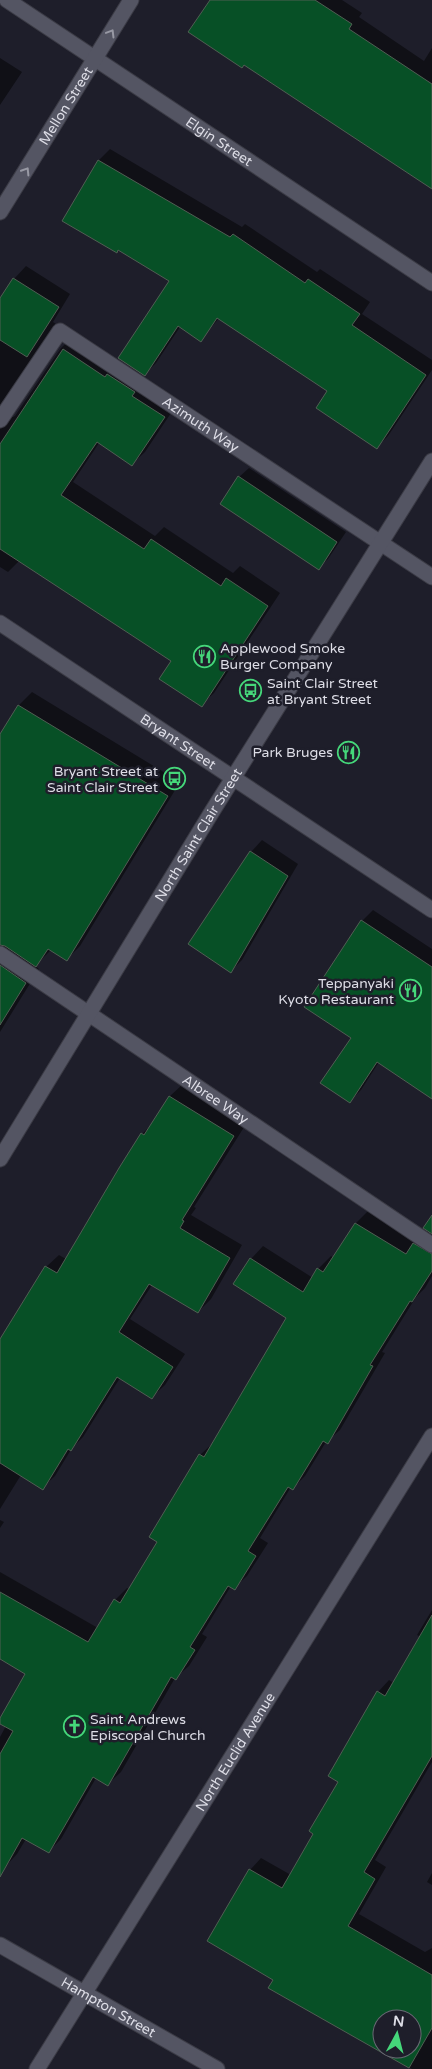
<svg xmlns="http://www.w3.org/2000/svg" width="432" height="2069" viewBox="0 0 432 2069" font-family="'Varela Round',sans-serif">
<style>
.shadow{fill:#0007;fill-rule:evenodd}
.building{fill:#075026;stroke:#505e53;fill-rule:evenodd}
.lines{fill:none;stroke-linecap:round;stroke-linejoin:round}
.lane-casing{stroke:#3b3b45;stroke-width:17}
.street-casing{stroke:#3b3b45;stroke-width:17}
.lane{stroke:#545563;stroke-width:15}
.street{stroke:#545563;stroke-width:15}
.oneway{stroke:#9899a4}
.labels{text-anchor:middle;stroke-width:5;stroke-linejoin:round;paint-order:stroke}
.street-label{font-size:14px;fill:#dddde6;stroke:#1e1e2a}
.poi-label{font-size:14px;fill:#dddde6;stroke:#1e1e2a;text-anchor:start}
</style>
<rect width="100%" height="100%" fill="#1e1e2a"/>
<g class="shadow">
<path d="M211,0H342L362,13L359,17L424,61L432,48V188Z"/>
<path d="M0,58L22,72L0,105Z"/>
<path d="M110,149L242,227L245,224L317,272L320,269L370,302L362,314L432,360V370L388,436L377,447L328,391L219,318L201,340L180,327L156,363L145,374L171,281L119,249L64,220L99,160Z"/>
<path d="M26,266L70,294L53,322L56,324L4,401V412L13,417L15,416L61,348L74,336L118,365L121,362L147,379L144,383L177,404L145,452L132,464L99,443L73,482L155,536L164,527L233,573L240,566L280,593L214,693L201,705L173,661L20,560L8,572L0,567V300L14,279Z"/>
<path d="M249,468L346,532L328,559L318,568L239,477Z"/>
<path d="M32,692L180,782L80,946L67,959L51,950L35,966L39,969L0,1032V736L19,705Z"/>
<path d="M262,840L298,864L242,960L231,971L251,852Z"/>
<path d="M373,910L432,949V1090L379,1062L361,1090L350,1101L352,1038L362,921Z"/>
<path d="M183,1084L246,1124L194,1207L196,1208L191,1215L242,1245L211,1299L198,1312L152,1285L130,1319L185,1354L165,1385L152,1397L120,1378L83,1437L72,1448L55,1476L42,1488L21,1475L0,1509V1352L46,1267L59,1255L66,1259L142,1134L154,1122L170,1096Z"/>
<path d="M368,1211L417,1241L428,1230L432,1217V1276L425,1288L416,1297L382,1352L385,1353L340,1430L326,1442L305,1476L293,1488L291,1487L260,1538L268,1543L247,1576L234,1588L231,1586L202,1634L207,1637L189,1666L175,1678L121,1772L108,1784L96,1778L61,1839L48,1852L26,1839L17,1854L5,1867L0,1864V1737L6,1726L0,1722V1720L27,1673L0,1658V1572L98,1628L115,1600L127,1588L130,1589L159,1542L200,1455L213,1443L288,1318L251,1259L263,1246L313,1278L318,1269L331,1256L334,1258L356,1223Z"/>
<path d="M0,1520L4,1522L0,1528Z"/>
<path d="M432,1610V1762L375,1860L386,1867L359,1914L425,1952L432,1948V2069H412L270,1987L274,1979L250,1870L261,1858L291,1875L315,1833L378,1692L389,1680L394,1683L421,1637L417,1635ZM382,2019H412V2049H382Z"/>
<path d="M432,1873V1885L427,1882Z"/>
</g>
<g class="building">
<path d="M210,0H315L352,24L349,29L432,84V189L244,65L242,68L188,32Z"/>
<path d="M98,160L230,237L233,234L305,283L308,279L360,314L352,325L426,375L377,449L316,408L327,391L217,318L201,342L178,326L145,376L118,358L169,281L118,250L117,253L62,221Z"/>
<path d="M13,278L59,307L27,357L0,340V298Z"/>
<path d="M63,349L105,377L107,374L135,392L132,396L165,417L132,466L97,442L61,495L144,549L151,539L221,586L226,578L268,606L202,707L159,679L171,661L0,549V444Z"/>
<path d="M238,476L337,542L319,570L220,504Z"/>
<path d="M18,705L168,796L67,961L48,949L36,967L5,946L0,945V734Z"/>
<path d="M250,851L288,876L231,973L188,944Z"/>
<path d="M361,920L432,967V1099L377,1062L350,1103L320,1083L351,1038L304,1007Z"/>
<path d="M0,965L26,983L0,1025Z"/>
<path d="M169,1096L234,1136L182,1220L184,1221L180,1228L230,1258L198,1313L149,1284L119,1332L173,1367L152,1399L117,1377L71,1451L68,1449L43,1490L0,1463V1339L45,1266L57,1273L119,1168L141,1133L144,1135Z"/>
<path d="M432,1215V1234L423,1228Z"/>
<path d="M355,1223L406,1254L413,1243L432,1254V1271L412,1302L410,1301L370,1365L373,1366L328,1444L323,1441L293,1490L288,1487L248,1551L256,1556L235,1590L228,1586L190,1647L195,1650L176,1680L171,1677L108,1786L93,1777L49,1853L22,1838L0,1877V1754L13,1731L0,1724V1718L25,1674L0,1659V1592L88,1642L114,1599L120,1603L157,1542L149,1537L199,1454L204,1457L286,1318L233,1284L250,1258L303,1292L317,1268L323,1272Z"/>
<path d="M432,1615V1756L364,1872L375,1879L348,1926L432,1975V2028L409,2068L268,1988L273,1980L207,1941L249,1869L282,1888L313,1834L309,1831L338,1782L328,1776L377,1691L385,1696ZM382,2019H412V2049H382Z"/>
</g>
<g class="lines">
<defs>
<g id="lane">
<path id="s1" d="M0,420L60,331L432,577"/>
<path id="s2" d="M0,954L432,1245"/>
</g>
<g id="street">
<path id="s3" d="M7,0L432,283"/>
<path id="s4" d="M0,212L131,0"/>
<path id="s5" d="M0,623L432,910"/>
<path id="s6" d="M0,1159L213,810L432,461"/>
<path id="s7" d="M0,1945L217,2069"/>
<path id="s8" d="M37,2069L432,1436"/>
</g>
</defs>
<use href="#lane" class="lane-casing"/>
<use href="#street" class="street-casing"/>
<use href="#lane" class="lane"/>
<use href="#street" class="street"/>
</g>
<defs><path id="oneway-chevron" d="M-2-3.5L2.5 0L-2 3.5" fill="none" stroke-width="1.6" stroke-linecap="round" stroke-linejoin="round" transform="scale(1.25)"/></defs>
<g class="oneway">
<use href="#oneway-chevron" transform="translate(111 33) rotate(-59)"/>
<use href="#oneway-chevron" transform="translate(26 171) rotate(-58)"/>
</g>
<defs>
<symbol id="restaurant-ring" viewBox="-11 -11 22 22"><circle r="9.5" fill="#1e1e2a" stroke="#45d77a" stroke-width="1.5"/><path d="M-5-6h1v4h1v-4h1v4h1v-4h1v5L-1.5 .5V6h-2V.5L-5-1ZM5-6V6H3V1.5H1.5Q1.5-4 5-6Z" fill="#45d77a"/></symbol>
<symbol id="bus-ring" viewBox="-11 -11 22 22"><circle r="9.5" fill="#1e1e2a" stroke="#45d77a" stroke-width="1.5"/><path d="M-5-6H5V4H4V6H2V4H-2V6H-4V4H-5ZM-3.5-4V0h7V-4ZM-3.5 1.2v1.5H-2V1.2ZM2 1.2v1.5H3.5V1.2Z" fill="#45d77a"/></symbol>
<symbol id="church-ring" viewBox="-11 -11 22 22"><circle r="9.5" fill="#1e1e2a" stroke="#45d77a" stroke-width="1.5"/><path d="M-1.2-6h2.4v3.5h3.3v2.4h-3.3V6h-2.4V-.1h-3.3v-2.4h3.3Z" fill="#45d77a"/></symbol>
</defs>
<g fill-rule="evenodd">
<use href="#restaurant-ring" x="192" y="644" width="25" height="25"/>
<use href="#bus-ring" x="238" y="678" width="25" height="25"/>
<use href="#restaurant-ring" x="336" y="740" width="25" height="25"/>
<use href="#bus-ring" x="162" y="766" width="25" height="25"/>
<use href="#restaurant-ring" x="398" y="978" width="25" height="25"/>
<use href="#church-ring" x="62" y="1714" width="25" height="25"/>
</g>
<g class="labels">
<g class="street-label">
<text dy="5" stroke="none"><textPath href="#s4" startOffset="125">Mellon Street</textPath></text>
<text dy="5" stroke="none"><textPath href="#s3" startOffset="255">Elgin Street</textPath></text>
<text dy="5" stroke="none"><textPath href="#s1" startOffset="276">Azimuth Way</textPath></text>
<text dy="5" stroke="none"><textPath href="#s5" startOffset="214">Bryant Street</textPath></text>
<text dy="5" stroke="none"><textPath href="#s6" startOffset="380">North Saint Clair Street</textPath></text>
<text dy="5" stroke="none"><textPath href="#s2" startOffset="260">Albree Way</textPath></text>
<text dy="5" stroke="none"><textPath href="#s8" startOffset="374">North Euclid Avenue</textPath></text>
<text dy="5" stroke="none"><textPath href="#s7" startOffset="125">Hampton Street</textPath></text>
</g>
<g class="poi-label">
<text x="220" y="653">Applewood Smoke<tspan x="220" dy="16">Burger Company</tspan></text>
<text x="267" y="688">Saint Clair Street<tspan x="267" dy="16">at Bryant Street</tspan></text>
<text x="333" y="757" text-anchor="end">Park Bruges</text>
<text x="158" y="776" text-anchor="end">Bryant Street at<tspan x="158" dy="16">Saint Clair Street</tspan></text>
<text x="394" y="988" text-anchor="end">Teppanyaki<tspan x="394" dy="16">Kyoto Restaurant</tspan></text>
<text x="90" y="1724">Saint Andrews<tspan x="90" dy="16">Episcopal Church</tspan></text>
</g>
</g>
<g transform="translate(397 2034) rotate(7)"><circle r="24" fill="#1e1e2a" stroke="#6a6a75"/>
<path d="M0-4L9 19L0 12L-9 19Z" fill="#45d77a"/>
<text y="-8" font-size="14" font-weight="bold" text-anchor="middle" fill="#dddde6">N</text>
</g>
</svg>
